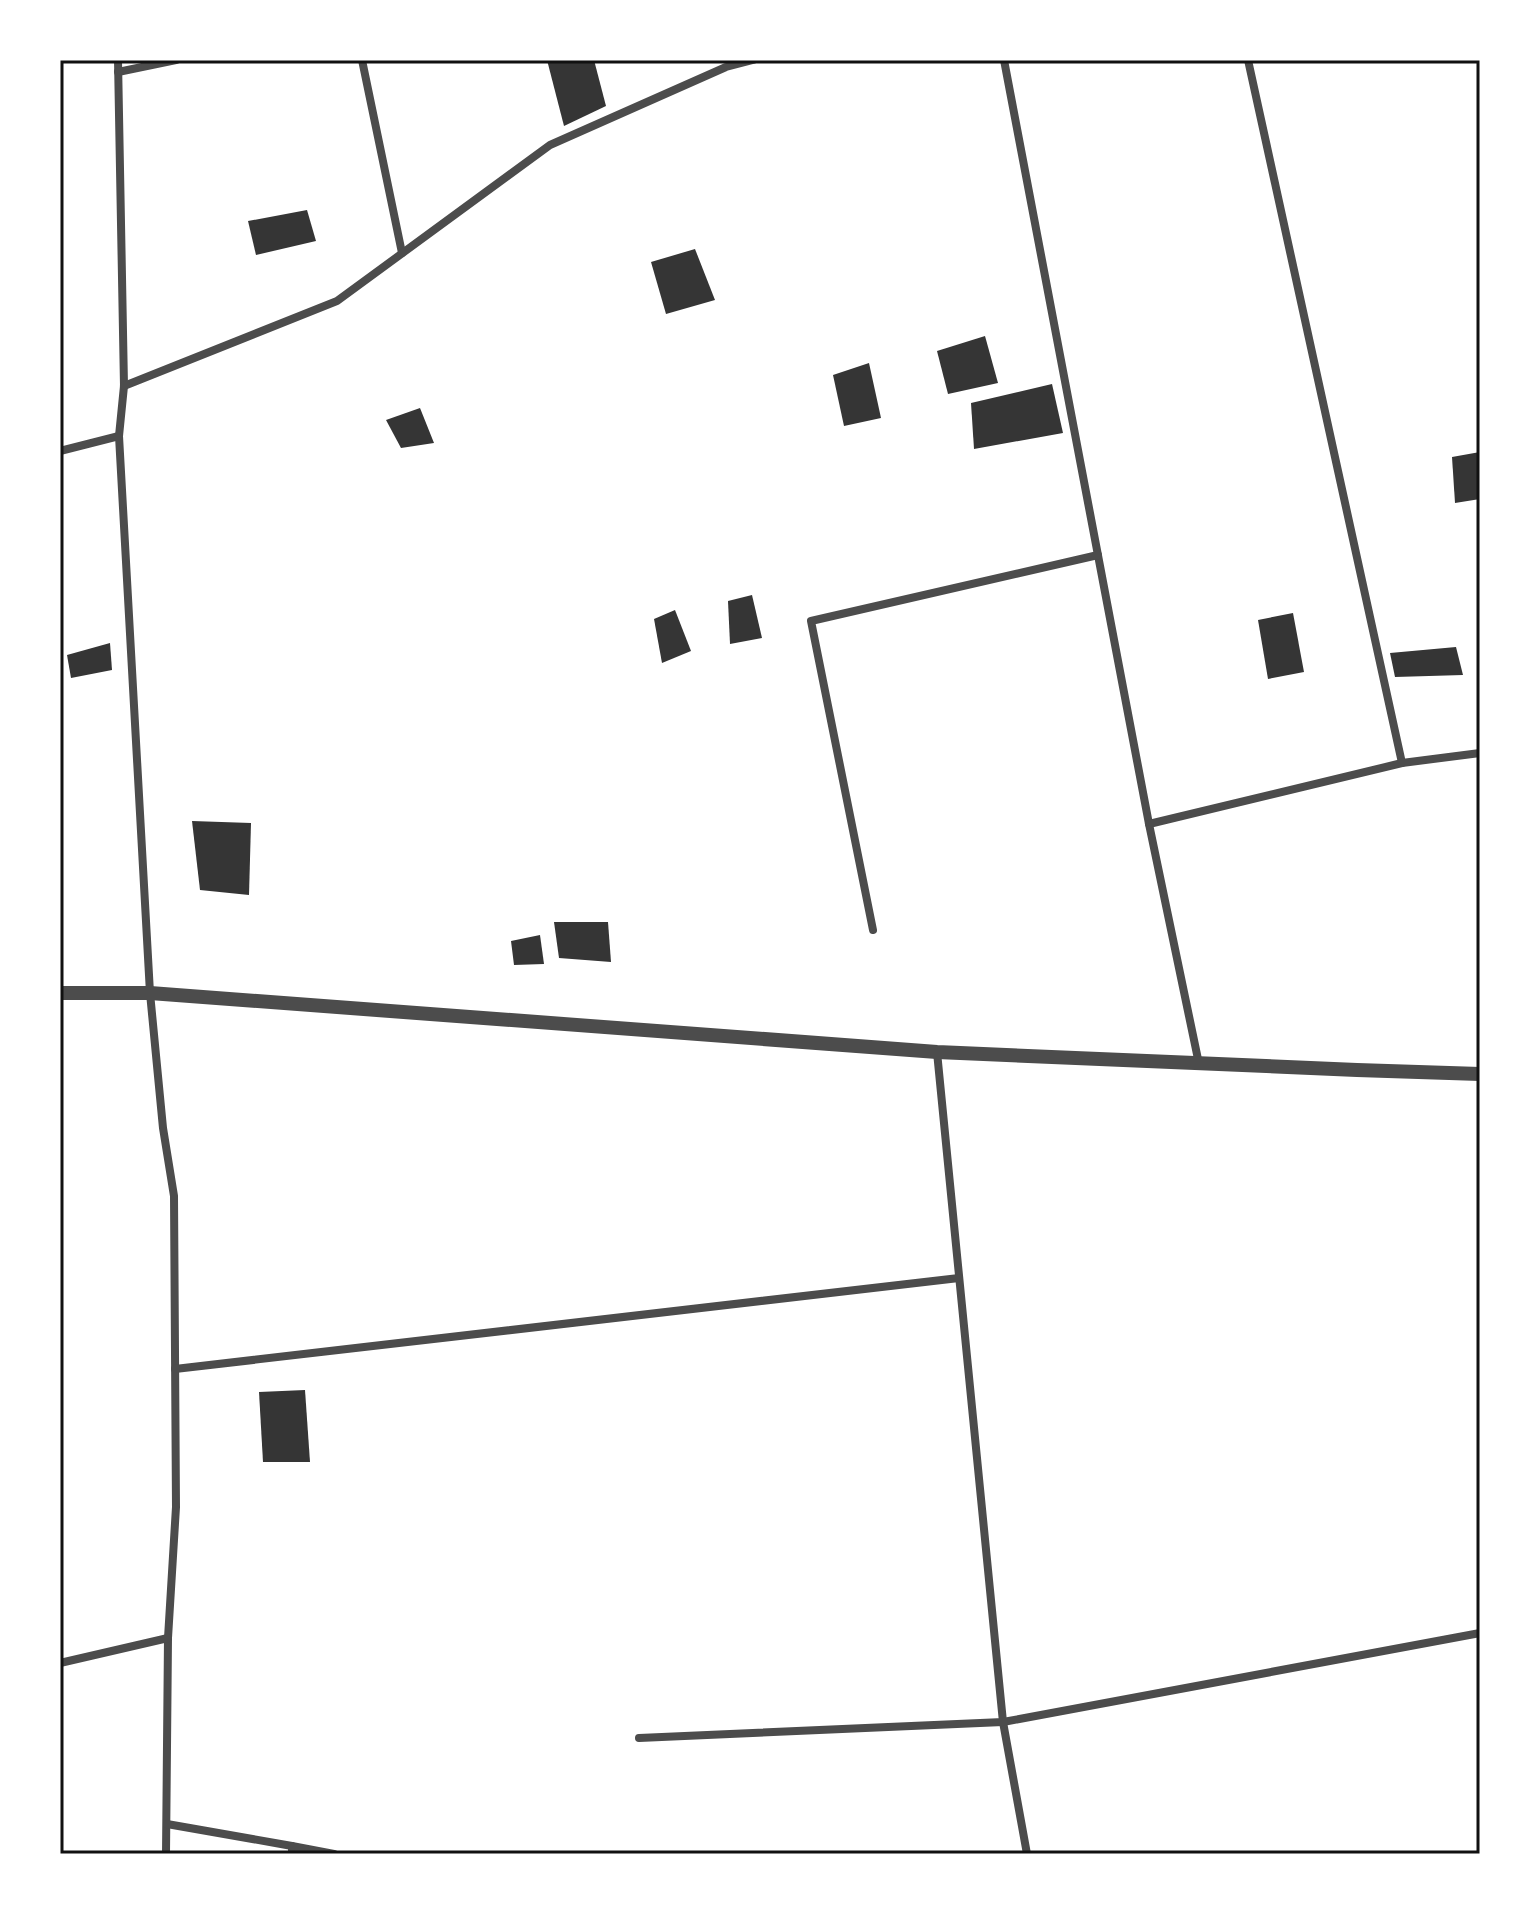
<svg xmlns="http://www.w3.org/2000/svg" width="1540" height="1914" viewBox="0 0 1540 1914" font-family="Jost,sans-serif">
<style>
.building{fill:#353535}
.lines{fill:none;stroke-linecap:round;stroke-linejoin:round}
.minor{stroke:#4c4c4c;stroke-width:8}
.tertiary{stroke:#4c4c4c;stroke-width:14}
.neatline{fill:none;stroke:#111;stroke-width:3}
</style>
<rect width="100%" height="100%" fill="#fff"/>
<g class="building">
<path d="M547,60H594L606,106L564,126Z"/>
<path d="M307,210L316,241L256,255L248,221Z"/>
<path d="M695,249L715,300L666,314L651,262Z"/>
<path d="M985,336L998,383L948,394L937,351Z"/>
<path d="M869,363L881,418L844,426L833,375Z"/>
<path d="M1052,384L1063,433L974,449L971,403Z"/>
<path d="M420,408L434,443L401,448L386,420Z"/>
<path d="M1480,452V499L1455,503L1452,457Z"/>
<path d="M752,595L762,638L730,644L728,601Z"/>
<path d="M675,610L691,651L662,663L654,619Z"/>
<path d="M1293,613L1304,672L1268,679L1258,620Z"/>
<path d="M110,643L112,670L71,678L67,655Z"/>
<path d="M1456,647L1463,675L1395,677L1390,653Z"/>
<path d="M192,821L251,823L249,895L200,890Z"/>
<path d="M554,922H608L611,962L559,958Z"/>
<path d="M540,935L544,964L514,965L511,941Z"/>
<path d="M305,1390L310,1462H263L259,1392Z"/>
</g>
<g class="lines">
<g class="minor">
<path d="M118,60L124,386L119,436L150,993L163,1128L174,1196L176,1507L168,1638L166,1854"/>
<path d="M362,60L402,253"/>
<path d="M1004,60L1149,824L1199,1064"/>
<path d="M1248,60L1402,763"/>
<path d="M118,72L176,60"/>
<path d="M124,386L337,301L550,145L726,67L753,60"/>
<path d="M60,451L119,436"/>
<path d="M1149,824L1402,763L1480,753"/>
<path d="M873,930L811,621L1098,555"/>
<path d="M937,1052L1003,1722L1027,1854"/>
<path d="M175,1369L959,1278"/>
<path d="M60,1663L168,1638"/>
<path d="M639,1738L1003,1722L1480,1633"/>
<path d="M167,1824L292,1846V1854"/>
<path d="M292,1846L334,1854"/>
</g>
<path class="tertiary" d="M60,993H150L937,1052L1357,1070L1480,1074"/>
</g>
<rect width="1540" height="1914" fill="none" stroke="#ffffff" stroke-width="124"/>
<rect x="62" y="62" width="1416" height="1790" class="neatline"/>
</svg>
